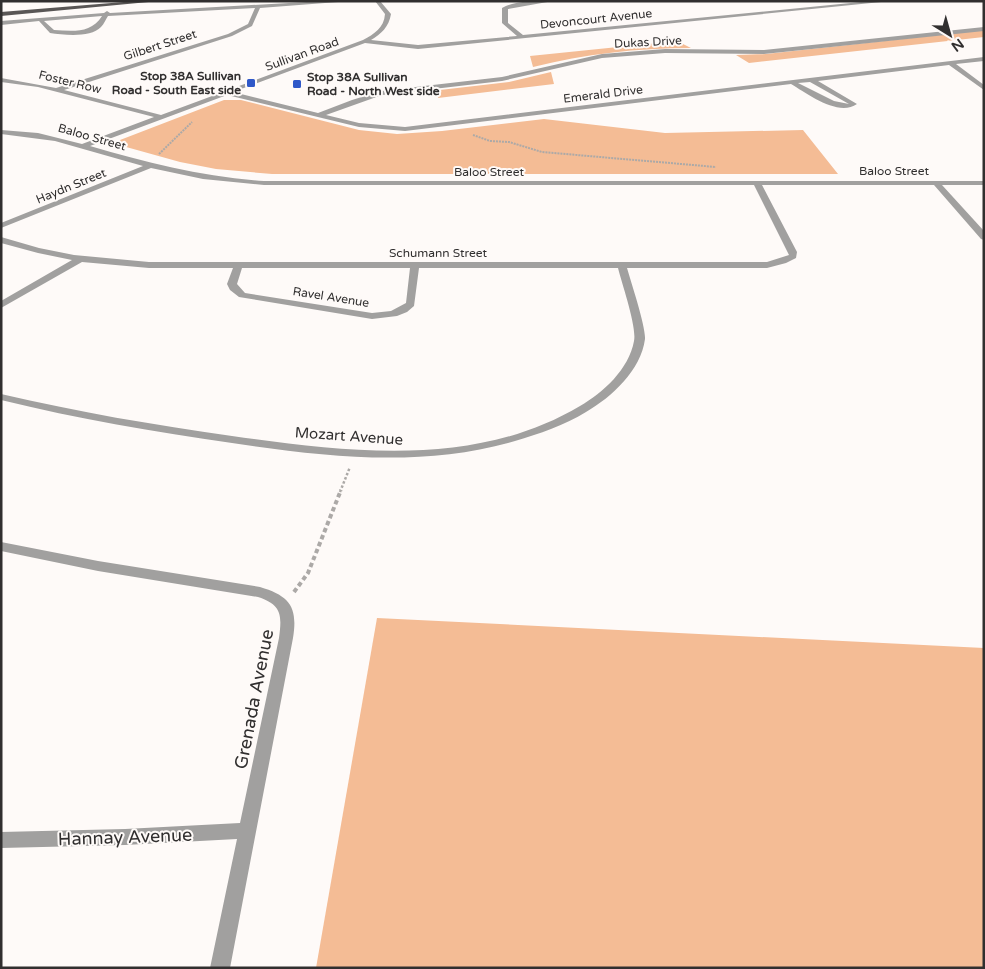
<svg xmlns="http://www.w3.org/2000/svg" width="985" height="969" viewBox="0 0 985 969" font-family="'Varela Round',sans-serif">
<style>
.green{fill:#f4bc95}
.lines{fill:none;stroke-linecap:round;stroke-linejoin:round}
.path-far2{stroke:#aca9a7;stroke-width:2;stroke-dasharray:2 1;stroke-linecap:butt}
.path-far1{stroke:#aca9a7;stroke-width:2.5;stroke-dasharray:2.5 2;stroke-linecap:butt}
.path{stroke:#aca9a7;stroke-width:4;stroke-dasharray:4.5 3;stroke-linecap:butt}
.minor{fill:#a1a09f;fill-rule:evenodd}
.major{fill:#595655;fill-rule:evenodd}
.poi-dot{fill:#2f58c8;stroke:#fefaf8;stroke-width:2}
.labels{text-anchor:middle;stroke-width:4;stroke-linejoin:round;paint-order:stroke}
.far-street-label{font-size:12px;fill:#312f2f;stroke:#fefaf8}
.far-poi-label{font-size:12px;font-weight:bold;fill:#312f2f;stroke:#fefaf8;text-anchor:end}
.street-label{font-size:15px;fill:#312f2f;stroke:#fefaf8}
.near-street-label{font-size:18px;fill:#312f2f;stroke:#fefaf8}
</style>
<rect width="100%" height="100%" fill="#fefaf8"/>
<g class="green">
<path d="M984,30V37L749,63L736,55L766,54Z"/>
<path d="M677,41L691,48C637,48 585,54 533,67L530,56Z"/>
<path d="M551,72L554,84L438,98L440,90L509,82Z"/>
<path d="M224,100H241L359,130L397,134L442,131L544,119L665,133L803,130L838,174H272L216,169L180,162L119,145L120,140Z"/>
<path d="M377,618L984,648V968H316Z"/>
</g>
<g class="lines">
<g class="path-far2">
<path d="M473,135L490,141L509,142L542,152L716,167"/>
<path d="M159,154L192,122"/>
</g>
<path class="path-far1" d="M340,492L350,467"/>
<path class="path" d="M294,592L308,573L341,490"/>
<g class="minor">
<path d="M324,1H351L260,8L252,26L232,36L64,90L161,115L363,40C374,34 384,28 385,14L375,1H380L391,14C389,27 381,34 371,40L418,45L517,36L502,23V8C516,0 537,1 553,1L508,9V23L523,35L871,1H891L418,49L365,43L233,92L318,113L352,100L381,91L502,77L602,54L665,49L764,50L984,27V31L764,54L665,53L602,58L502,81L382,95L326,115L359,123L405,127L984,57V61L956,64L984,85V90L949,65L818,81L857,104C838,117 808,94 791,84L405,131L359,127L227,95L90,146C148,163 203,177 264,181H984V185H942L984,231V240L981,239L934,185H762L797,252L796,258L786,263L767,268H627C631,282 646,327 645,339C641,370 612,397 586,412C565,425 539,434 515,441C421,468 328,457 232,443C155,432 78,419 1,400V394C78,412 154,425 232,436C347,452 474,469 580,406C603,393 629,369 634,341C637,327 622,284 618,268H419L414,306L407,312L397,316L372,319L239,297L230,290L227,284L233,268H149L82,262L1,308V301L72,260L38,253L1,243V237L39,248L74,255L149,262H767L789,255L754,185H264L203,179L151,168L1,228V223L143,166L55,141L1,134V130L38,133L82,144L154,117L38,87L1,82V78L56,88L228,34L248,24L255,8L108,16C106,19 104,24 101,27C91,38 64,35 50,33L39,21L1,25V21L104,13L107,11L110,13ZM102,16C91,34 72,31 54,30L44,21ZM810,82L849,104L834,101L798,83ZM242,268H410L406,303L391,311L372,313L245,293L237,284Z"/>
<path d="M1,542L98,561L260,587C290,596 298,607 293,638L230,968H210L237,839L125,845L1,848V832L125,829L240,823L279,638C282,615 282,605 258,597L98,571L1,551Z"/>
</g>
<path class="major" d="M136,1H159L1,16V12Z"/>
</g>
<g class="poi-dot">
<rect x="246" y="78" width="10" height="10" rx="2.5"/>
<rect x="292" y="79" width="10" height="10" rx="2.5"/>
</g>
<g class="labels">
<g class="far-street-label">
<text transform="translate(596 19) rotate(-6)" y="4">Devoncourt Avenue</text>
<text transform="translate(648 42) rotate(-3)" y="4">Dukas Drive</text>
<text transform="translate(160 45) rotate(-18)" y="4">Gilbert Street</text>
<text transform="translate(302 54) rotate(-20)" y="4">Sullivan Road</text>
<text transform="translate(70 82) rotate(14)" y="4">Foster Row</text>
<text transform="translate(603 94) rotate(-7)" y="4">Emerald Drive</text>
<text transform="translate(92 137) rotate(16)" y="4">Baloo Street</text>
<text x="894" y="175">Baloo Street</text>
<text x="489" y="176">Baloo Street</text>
<text transform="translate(71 186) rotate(-22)" y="4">Haydn Street</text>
<text x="438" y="257">Schumann Street</text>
<text transform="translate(331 297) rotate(9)" y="4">Ravel Avenue</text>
</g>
<g class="far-poi-label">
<text x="241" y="80">Stop 38A Sullivan<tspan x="241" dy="14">Road - South East side</tspan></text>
<text x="307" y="81" text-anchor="start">Stop 38A Sullivan<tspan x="307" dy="14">Road - North West side</tspan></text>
</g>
<g class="street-label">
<text transform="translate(349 436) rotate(4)" y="5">Mozart Avenue</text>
</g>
<g class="near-street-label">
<text transform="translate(254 699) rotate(-79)" y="6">Grenada Avenue</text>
<text transform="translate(125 837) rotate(-2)" y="6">Hannay Avenue</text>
</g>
</g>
<rect width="985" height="969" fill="none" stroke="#312f2f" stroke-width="5"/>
<g transform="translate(950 35) rotate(143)" stroke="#fefaf8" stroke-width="4" paint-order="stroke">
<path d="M0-4L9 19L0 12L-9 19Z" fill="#312f2f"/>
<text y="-8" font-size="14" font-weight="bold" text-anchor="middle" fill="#312f2f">N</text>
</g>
</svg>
